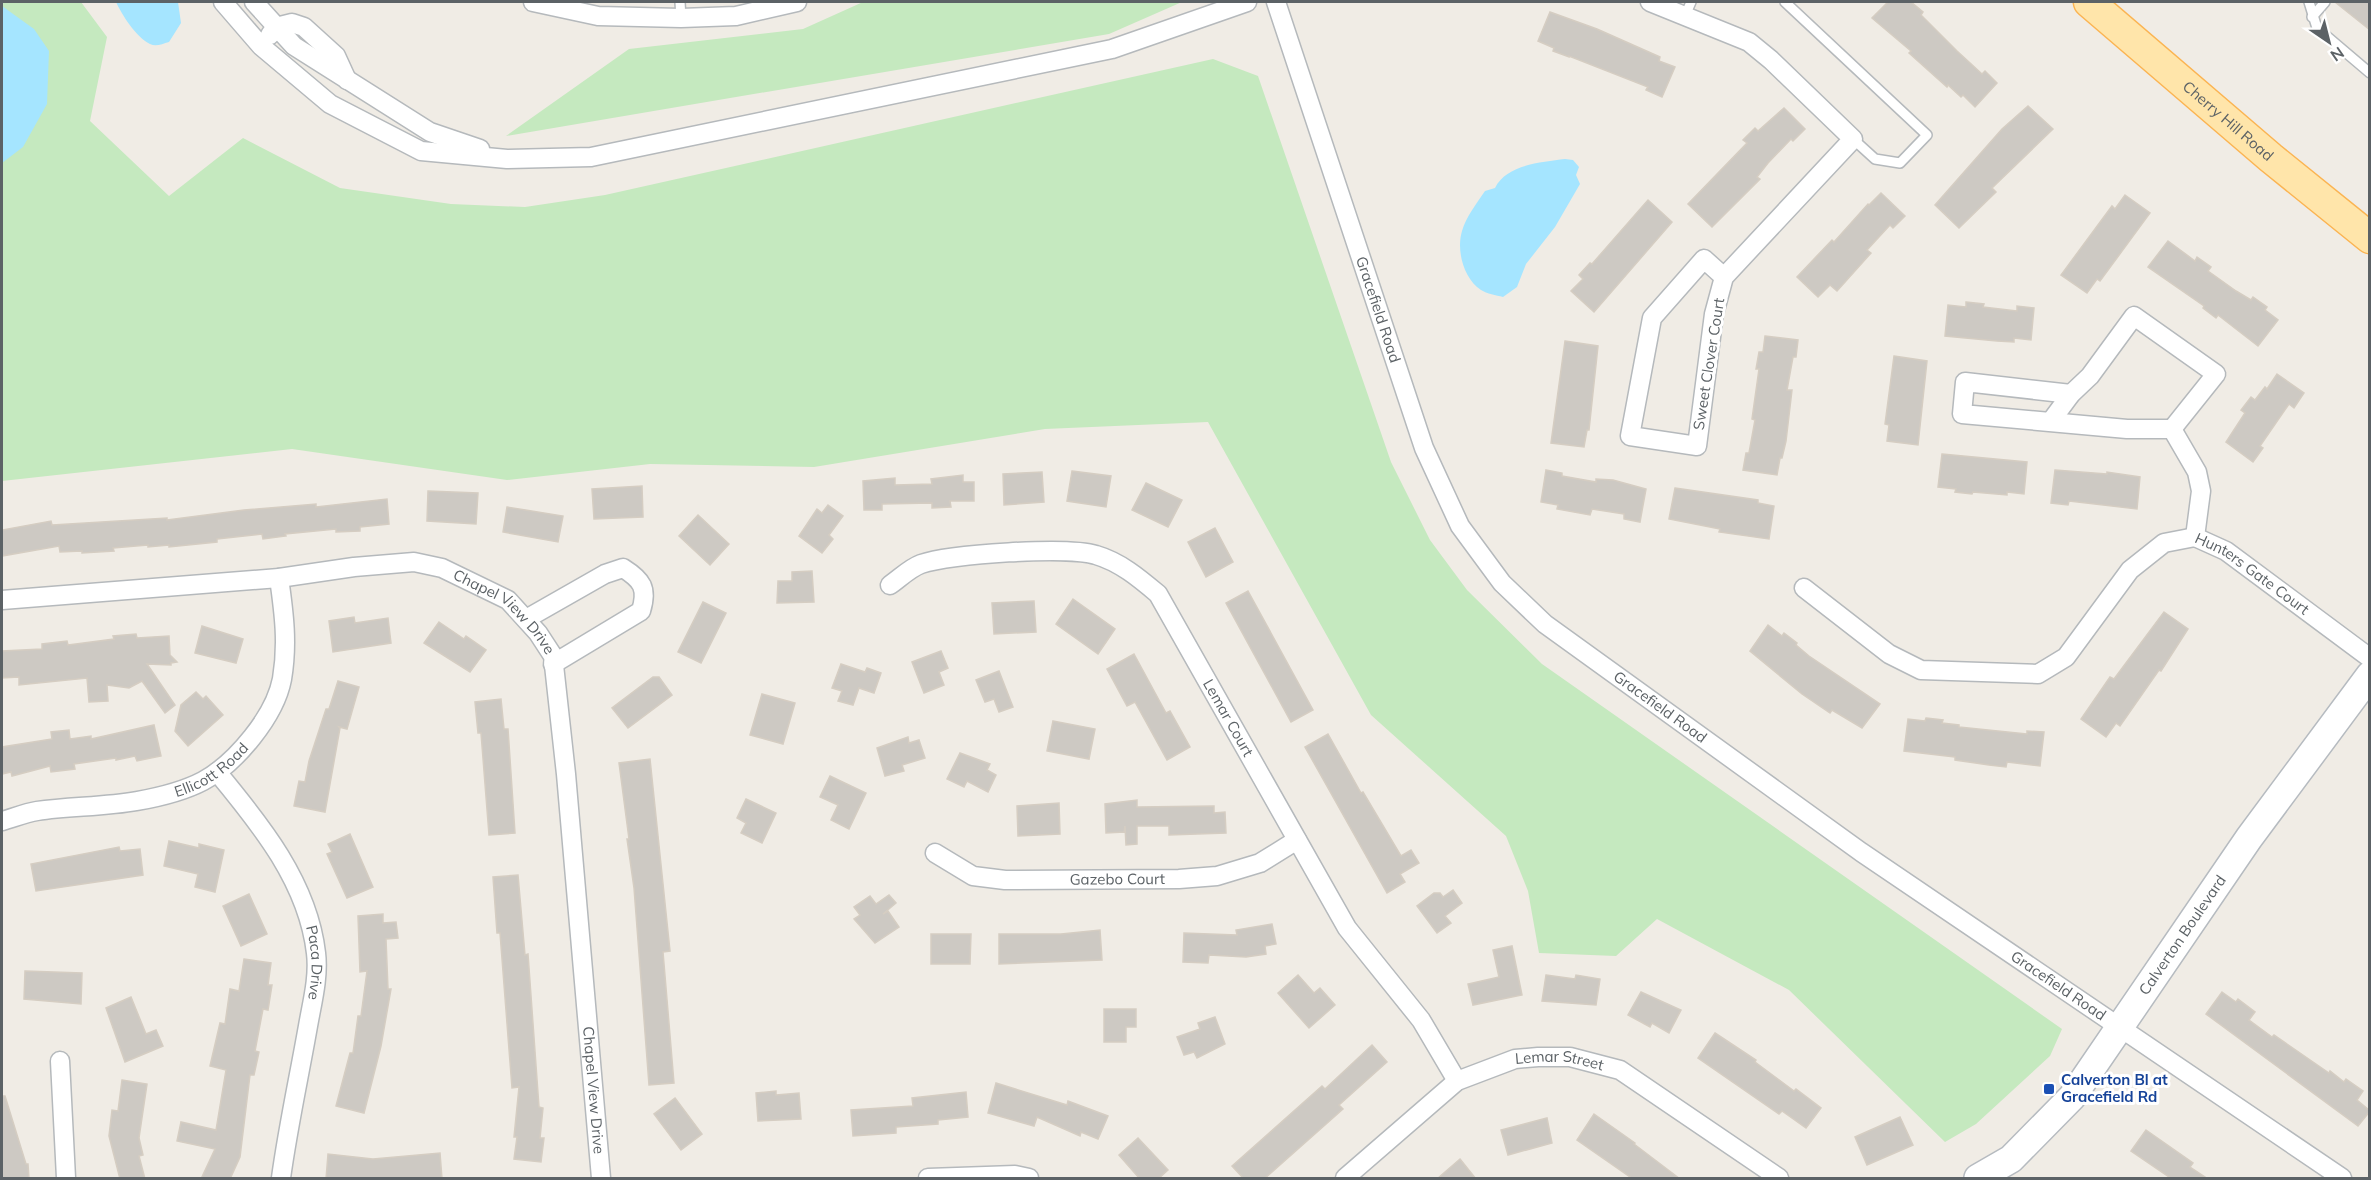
<svg xmlns="http://www.w3.org/2000/svg" width="2371" height="1180" viewBox="0 0 2371 1180" font-family="Mulish,sans-serif">
<style>
.green{fill:#c5e9bf}
.water{fill:#a5e5ff}
.building{fill:#cdc9c3;stroke:#d5cdc2;stroke-width:1.5}
.lines{fill:none;stroke-linecap:round;stroke-linejoin:round}
.lane-casing{stroke:#b5b9bc;stroke-width:12}
.street-casing{stroke:#b5b9bc;stroke-width:21}
.secondary-casing{stroke:#b6bbc0;stroke-width:30}
.primary-casing{stroke:#fbb452;stroke-width:33}
.lane{stroke:#fff;stroke-width:9}
.street{stroke:#fff;stroke-width:18}
.secondary{stroke:#fff;stroke-width:27}
.primary{stroke:#ffe5aa;stroke-width:30}
.transit-dot{fill:#1a4fb4;stroke:#fff;stroke-width:2}
.labels{text-anchor:middle;stroke-width:6;stroke-linejoin:round;paint-order:stroke}
.street-label{font-size:15px;fill:#5c6266;stroke:#fff}
.transit-label{font-size:15px;font-weight:bold;fill:#164399;stroke:#fff;text-anchor:start}
</style>
<rect width="100%" height="100%" fill="#f0ece5"/>
<g class="green">
<path d="M2,2H81L107,37L90,121L169,196L243,138L340,188L451,204L525,207L605,195L1213,59L1258,76L1391,462L1430,540L1467,590L1542,664L2062,1029L2050,1056L1976,1124L1945,1142L1789,990L1657,919L1616,956L1539,953L1528,891L1506,836L1371,715L1208,422L1045,429L814,467L650,464L507,480L292,449L2,481Z"/>
<path d="M863,2H1182L1109,34L506,136L629,49L803,29Z"/>
</g>
<g class="water">
<path d="M116,2H178L181,23L169,42C162,44 156,47 150,44C136,37 122,15 116,2Z"/>
<path d="M2,6L34,29L49,51L47,104L23,147L2,163Z"/>
<path d="M1565,159L1573,160L1579,167L1576,175L1580,184L1555,227L1526,264L1517,287L1503,297C1496,295 1487,294 1481,290C1464,279 1456,251 1462,231C1466,217 1477,203 1485,191L1495,188C1506,165 1541,162 1565,159Z"/>
</g>
<g class="building">
<path d="M1888,2H1911L1923,12L1921,15L1957,51L1982,74L1985,71L1997,83L1975,107L1963,95L1961,97L1948,85L1947,87L1909,53L1911,51L1872,18Z"/>
<path d="M2335,2H2370V30Z"/>
<path d="M1550,12L1597,29L1660,57L1659,61L1675,67L1662,97L1646,90L1648,87L1569,56V57L1553,51L1554,48L1538,41Z"/>
<path d="M2028,106L2053,129L1992,188L1996,192L1959,228L1935,205L2002,129Z"/>
<path d="M1784,108L1805,129L1793,141L1791,139L1768,163L1757,177L1760,179L1712,227L1688,204L1747,143L1743,140L1755,128L1758,131Z"/>
<path d="M1881,193L1905,216L1893,228L1890,225L1867,250L1871,253L1837,291L1830,285L1818,297L1797,277L1832,240L1834,242L1868,204L1869,205Z"/>
<path d="M2125,195L2150,213L2100,281L2097,279L2087,293L2061,275L2112,206L2115,209Z"/>
<path d="M1648,200L1672,222L1594,312L1571,291L1583,279L1579,275L1590,263L1592,264Z"/>
<path d="M2168,241L2195,261L2197,257L2211,267L2208,271L2236,291L2251,300L2253,297L2267,307L2265,310L2278,320L2258,346L2218,315L2216,318L2203,308L2204,306L2148,267Z"/>
<path d="M1966,302L1984,304L1983,307L2017,311V306L2034,308L2031,340L2014,338V342L1997,341L1945,336L1948,305L1966,307Z"/>
<path d="M1765,336L1798,340L1796,357H1793L1787,390H1792L1786,441L1782,458H1780L1777,475L1743,470L1746,453H1749L1755,420L1752,419L1759,369H1756L1759,352H1763Z"/>
<path d="M1565,341L1598,346L1589,430H1587L1584,447L1551,443Z"/>
<path d="M1894,356L1927,361L1918,445L1887,441L1889,425L1885,424Z"/>
<path d="M2277,374L2304,393L2294,408L2289,404L2260,446L2263,448L2253,462L2226,442L2245,413L2241,410L2251,397L2255,400L2265,387L2267,389Z"/>
<path d="M1942,454L2027,462L2024,494L2007,492V495L1973,492L1972,494L1955,492L1956,489L1938,487Z"/>
<path d="M1546,470L1562,473V476L1596,482V479L1613,480L1646,489L1640,522L1624,519V514L1592,509L1590,515L1557,509L1558,505L1541,502Z"/>
<path d="M2055,470L2107,474V472L2140,477L2137,509L2069,501L2068,505L2051,503Z"/>
<path d="M1072,471L1111,476L1106,507L1067,501Z"/>
<path d="M1042,472L1044,502L1004,505L1003,474Z"/>
<path d="M963,475V482H974V501H950L951,507L932,508V503L882,504V510H864L863,481L895,478V485L932,484L931,479Z"/>
<path d="M1146,483L1182,500L1168,527L1132,510Z"/>
<path d="M642,486L643,517L594,519L592,489Z"/>
<path d="M1675,488L1758,500V503L1774,506L1769,539L1719,532L1720,529L1669,519Z"/>
<path d="M428,491L478,493L476,524L427,521Z"/>
<path d="M387,499L389,524L360,527V531L336,532V529L285,534L286,536L263,539L262,534L217,539V542L169,547V545L148,547V545L113,548L114,551L82,553V551L60,552L59,546L2,556V530L51,521L52,525L167,518V520L244,510L316,504V507Z"/>
<path d="M828,505L843,516L829,535L833,539L822,553L799,536L817,509L822,513Z"/>
<path d="M507,507L563,516L558,542L503,532Z"/>
<path d="M698,515L729,544L710,565L679,536Z"/>
<path d="M1215,528L1233,562L1206,577L1188,542Z"/>
<path d="M812,571L814,602L777,603L778,581H792V572Z"/>
<path d="M1248,591L1313,710L1291,722L1226,603Z"/>
<path d="M1073,599L1115,629L1098,654L1056,624Z"/>
<path d="M1034,601L1036,632L994,634L992,603Z"/>
<path d="M703,602L726,613L701,663L678,652Z"/>
<path d="M2164,612L2188,629L2161,671L2159,670L2120,726L2116,723L2106,737L2081,719L2110,677L2114,679Z"/>
<path d="M354,617L355,623L388,618L391,643L333,652L329,621Z"/>
<path d="M439,622L464,639L466,636L486,650L470,672L424,643Z"/>
<path d="M1768,625L1782,636L1784,633L1797,643L1796,645L1809,656L1880,704L1862,728L1832,710L1830,713L1802,694L1750,651Z"/>
<path d="M202,626L243,639L236,663L195,653Z"/>
<path d="M136,634L137,638L169,636L170,655L177,662L171,663V665L147,664L175,705L165,713L142,681L129,688L107,685L108,701L89,702L87,678L19,685V677L2,678V651L42,649V644L67,641L68,645L114,639L113,636Z"/>
<path d="M941,651L948,668L939,672L944,685L924,693L912,662Z"/>
<path d="M1134,654L1166,713L1170,711L1190,747L1167,760L1135,702L1127,706L1107,669Z"/>
<path d="M841,664L865,672L867,668L881,673L874,693L859,688L853,705L838,701L842,691L832,688Z"/>
<path d="M999,671L1013,707L999,712L994,699L985,702L976,680Z"/>
<path d="M653,677H659L672,695L628,728L612,708Z"/>
<path d="M338,681L359,687L347,729L339,727L340,728L325,812L294,806L299,781L305,782L309,761L326,709H329Z"/>
<path d="M196,692L203,699L206,696L223,715L188,746L175,731L181,705Z"/>
<path d="M762,694L795,703L783,744L750,735Z"/>
<path d="M501,699L504,729H508L515,833L489,835L481,733H478L475,702Z"/>
<path d="M1926,718L1943,720L1942,723L1959,725V727L2027,734V731L2044,732L2040,766L2007,762L2006,767L1989,765L1955,760V757L1904,751L1908,719L1925,721Z"/>
<path d="M1053,721L1095,729L1089,759L1047,751Z"/>
<path d="M154,725L161,756L137,761L135,756L116,760V758L74,764L75,769L51,772L50,766L12,776L11,772L2,774V747L52,739L51,732L69,730L70,739L91,736V739Z"/>
<path d="M1328,734L1361,793L1363,792L1401,856L1411,850L1419,863L1400,874L1405,882L1387,893L1305,747Z"/>
<path d="M908,737L909,743L919,740L925,758L902,765L904,771L885,776L877,748Z"/>
<path d="M960,753L990,764L987,770L996,775L988,792L967,781L964,787L947,779Z"/>
<path d="M650,759L670,951L663,952L674,1083L649,1085L634,888L627,839H629L619,763Z"/>
<path d="M830,776L866,793L849,829L831,820L838,805L820,797Z"/>
<path d="M746,799L776,813L762,843L741,833L746,823L737,818Z"/>
<path d="M1137,800V807L1214,806V813L1225,812L1226,833L1169,835V826H1137V844L1126,845L1125,826L1124,832L1106,833L1105,804Z"/>
<path d="M1059,803L1060,834L1018,836L1017,806Z"/>
<path d="M350,834L373,887L347,898L327,854L332,852L328,844Z"/>
<path d="M169,841L199,848V844L224,850L215,892L195,887L198,874L164,866Z"/>
<path d="M119,847L120,851L140,849L143,875L36,891L31,864Z"/>
<path d="M518,875L525,955L528,954L539,1107L543,1108L540,1138H544L541,1162L514,1159L517,1137H514L519,1087L512,1088L500,933H497L493,877Z"/>
<path d="M1453,890L1462,903L1445,916L1451,923L1437,933L1417,906L1434,893H1440L1443,897Z"/>
<path d="M249,894L267,934L241,946L223,906Z"/>
<path d="M889,895L896,903L883,914L888,911L899,927L875,943L854,919L860,915L854,907L870,896L876,904Z"/>
<path d="M383,914V923L396,922L398,938L386,939L388,989H391L381,1046L364,1113L336,1106L350,1053H353L358,1016H361L367,971L360,972L358,916Z"/>
<path d="M1272,924L1276,944L1265,946L1266,954L1246,957L1209,955L1208,963L1183,962L1184,933L1237,935L1236,930Z"/>
<path d="M1100,930L1102,960L999,964V934H1061Z"/>
<path d="M931,934H971L970,964H931Z"/>
<path d="M1512,946L1522,995L1473,1005L1468,984L1499,977L1493,950Z"/>
<path d="M244,959L271,963L268,985H272L268,1010L263,1009L255,1051L259,1052L254,1075H250L240,1157L230,1179H201L215,1149L177,1141L181,1122L216,1130L226,1070L210,1066L220,1023L225,1024L230,989L239,991Z"/>
<path d="M25,971L82,973L81,1004L24,999Z"/>
<path d="M1298,975L1314,993L1320,988L1335,1005L1309,1028L1278,993Z"/>
<path d="M1546,975L1575,979L1576,975L1600,979L1596,1005L1542,1001Z"/>
<path d="M1641,992L1681,1010L1669,1033L1652,1023L1650,1027L1628,1015Z"/>
<path d="M2222,992L2236,1002L2238,999L2255,1012L2249,1020L2272,1037L2274,1035L2329,1073L2330,1071L2344,1082L2346,1079L2363,1091L2357,1100L2370,1111L2358,1126L2206,1014Z"/>
<path d="M131,997L146,1034L156,1030L163,1046L125,1062L106,1008Z"/>
<path d="M1104,1009H1136V1027H1126V1042H1104Z"/>
<path d="M1215,1017L1225,1044L1197,1058L1194,1052L1184,1055L1177,1037L1200,1029L1198,1023Z"/>
<path d="M1715,1033L1756,1060L1755,1062L1794,1091L1796,1089L1821,1108L1806,1128L1782,1111L1779,1114L1698,1058Z"/>
<path d="M1372,1045L1387,1062L1339,1105L1343,1109L1264,1179H1244L1232,1166L1322,1086L1325,1089Z"/>
<path d="M122,1080L147,1084L139,1138L143,1155L139,1156L145,1179H120L109,1136L112,1110L118,1111Z"/>
<path d="M996,1083L1067,1105L1068,1101L1108,1116L1098,1139L1081,1132L1080,1136L1037,1117L1034,1126L988,1113Z"/>
<path d="M776,1091V1095L799,1093L801,1119L758,1121L756,1093Z"/>
<path d="M966,1092L968,1117L938,1120V1124L896,1127V1133L853,1136L851,1110L913,1106L912,1098Z"/>
<path d="M2,1096H5L26,1164H28L29,1179H2Z"/>
<path d="M675,1098L702,1134L681,1150L654,1114Z"/>
<path d="M1594,1114L1635,1143L1634,1144L1680,1179H1633L1577,1140Z"/>
<path d="M1900,1117L1913,1145L1867,1165L1855,1137Z"/>
<path d="M1547,1118L1552,1143L1508,1155L1501,1130Z"/>
<path d="M2146,1130L2193,1163L2190,1167L2208,1179H2172L2131,1151Z"/>
<path d="M1138,1138L1168,1170L1158,1179H1140L1119,1155Z"/>
<path d="M440,1153L442,1179H326L328,1154L373,1159Z"/>
<path d="M1460,1159L1476,1179H1437Z"/>
</g>
<g class="lines">
<defs>
<g id="lane">
<path d="M680,2L681,18"/>
<path d="M1785,2L1927,135L1900,163L1875,159L1853,139"/>
<path d="M2309,2L2317,28L2370,73"/>
<path d="M1685,16L1691,2"/>
<path d="M2312,17L2325,2"/>
</g>
<g id="street">
<path d="M223,2L261,46L330,104L421,151L507,159L591,157L1112,49L1247,2"/>
<path d="M254,2L294,46L430,132L480,149"/>
<path d="M533,2L598,16L681,18L736,16L797,2"/>
<path id="s1" d="M1276,2L1424,448L1460,526L1502,583L1545,624L1861,852L2342,1178"/>
<path d="M1650,2L1749,42L1771,60L1853,139L1724,277L1714,314L1697,446L1630,436L1652,318L1704,259L1724,277"/>
<path d="M270,35L276,27L292,23L304,27L336,56L347,80"/>
<path d="M2071,394L1965,382L1962,414L2127,429H2172L2197,472L2201,491L2195,537"/>
<path d="M2051,421L2071,394L2090,376L2134,316L2216,374L2172,429"/>
<path id="s2" d="M2195,537L2226,551L2370,658"/>
<path id="s3" d="M890,585C900,578 910,568 921,564C949,554 1068,546 1096,555C1120,562 1139,578 1158,594L1347,928L1421,1020L1457,1081"/>
<path d="M1804,588L1889,654L1921,670L2038,674L2066,657L2130,570L2164,543L2195,537"/>
<path id="s4" d="M2,600L279,578L354,567L414,562L442,568L508,600L538,633L553,656L566,774L601,1178"/>
<path d="M526,619L605,574L623,568C642,580 648,588 641,611L553,664"/>
<path id="s5" d="M217,772C261,825 308,883 316,953C319,977 312,1003 308,1026C299,1077 288,1127 281,1178"/>
<path id="s6" d="M2,821C13,818 25,813 37,811C70,806 104,807 137,801C160,797 182,792 203,781C236,763 275,716 282,679C288,644 284,613 279,578"/>
<path id="s7" d="M935,853L973,876L1005,880L1179,879L1217,876L1260,863L1297,840"/>
<path d="M60,1061L66,1178"/>
<path d="M928,1178L1015,1175L1029,1178"/>
<path id="s8" d="M1345,1178L1457,1081L1515,1059L1538,1057H1570L1620,1070L1779,1178"/>
</g>
<g id="secondary">
<path id="s9" d="M1978,1178L2011,1159L2072,1097L2249,838L2370,675"/>
</g>
<g id="primary">
<path id="s10" d="M2089,2L2271,158L2370,238"/>
</g>
</defs>
<use href="#lane" class="lane-casing"/>
<use href="#street" class="street-casing"/>
<use href="#secondary" class="secondary-casing"/>
<use href="#primary" class="primary-casing"/>
<use href="#lane" class="lane"/>
<use href="#street" class="street"/>
<use href="#secondary" class="secondary"/>
<use href="#primary" class="primary"/>
</g>
<rect class="transit-dot" x="2043" y="1083" width="12" height="12" rx="3"/>
<g class="labels">
<g class="street-label">
<text dy="5" stroke="none"><textPath href="#s10" startOffset="183">Cherry Hill Road</textPath></text>
<text dy="5" stroke="none"><textPath href="#s1" startOffset="324">Gracefield Road</textPath></text>
<text transform="translate(1709 364) rotate(-81)" y="5">Sweet Clover Court</text>
<text dy="5" stroke="none"><textPath href="#s2" startOffset="68">Hunters Gate Court</textPath></text>
<text dy="5" stroke="none"><textPath href="#s4" startOffset="520">Chapel View Drive</textPath></text>
<text dy="5" stroke="none"><textPath href="#s1" startOffset="828">Gracefield Road</textPath></text>
<text dy="5" stroke="none"><textPath href="#s3" startOffset="430">Lemar Court</textPath></text>
<text dy="5" stroke="none"><textPath href="#s6" startOffset="219">Ellicott Road</textPath></text>
<text dy="5" stroke="none"><textPath href="#s7" startOffset="189">Gazebo Court</textPath></text>
<text dy="5" stroke="none"><textPath href="#s9" startOffset="321">Calverton Boulevard</textPath></text>
<text dy="5" stroke="none"><textPath href="#s5" startOffset="219">Paca Drive</textPath></text>
<text dy="5" stroke="none"><textPath href="#s1" startOffset="1314">Gracefield Road</textPath></text>
<text dy="5" stroke="none"><textPath href="#s8" startOffset="255">Lemar Street</textPath></text>
<text dy="5" stroke="none"><textPath href="#s4" startOffset="1024">Chapel View Drive</textPath></text>
</g>
<g class="transit-label">
<text x="2061" y="1085">Calverton Bl at<tspan x="2061" dy="17">Gracefield Rd</tspan></text>
</g>
</g>
<rect width="2371" height="1180" fill="none" stroke="#5c6266" stroke-width="6"/>
<g transform="translate(2329 42) rotate(145)" stroke="#ffffff" stroke-width="4.5" paint-order="stroke">
<path d="M0-4.5L10 22L0 15L-10 22Z" fill="#5c6266"/>
<text y="-9" font-size="16" font-weight="bold" text-anchor="middle" fill="#5c6266">N</text>
</g>
</svg>
